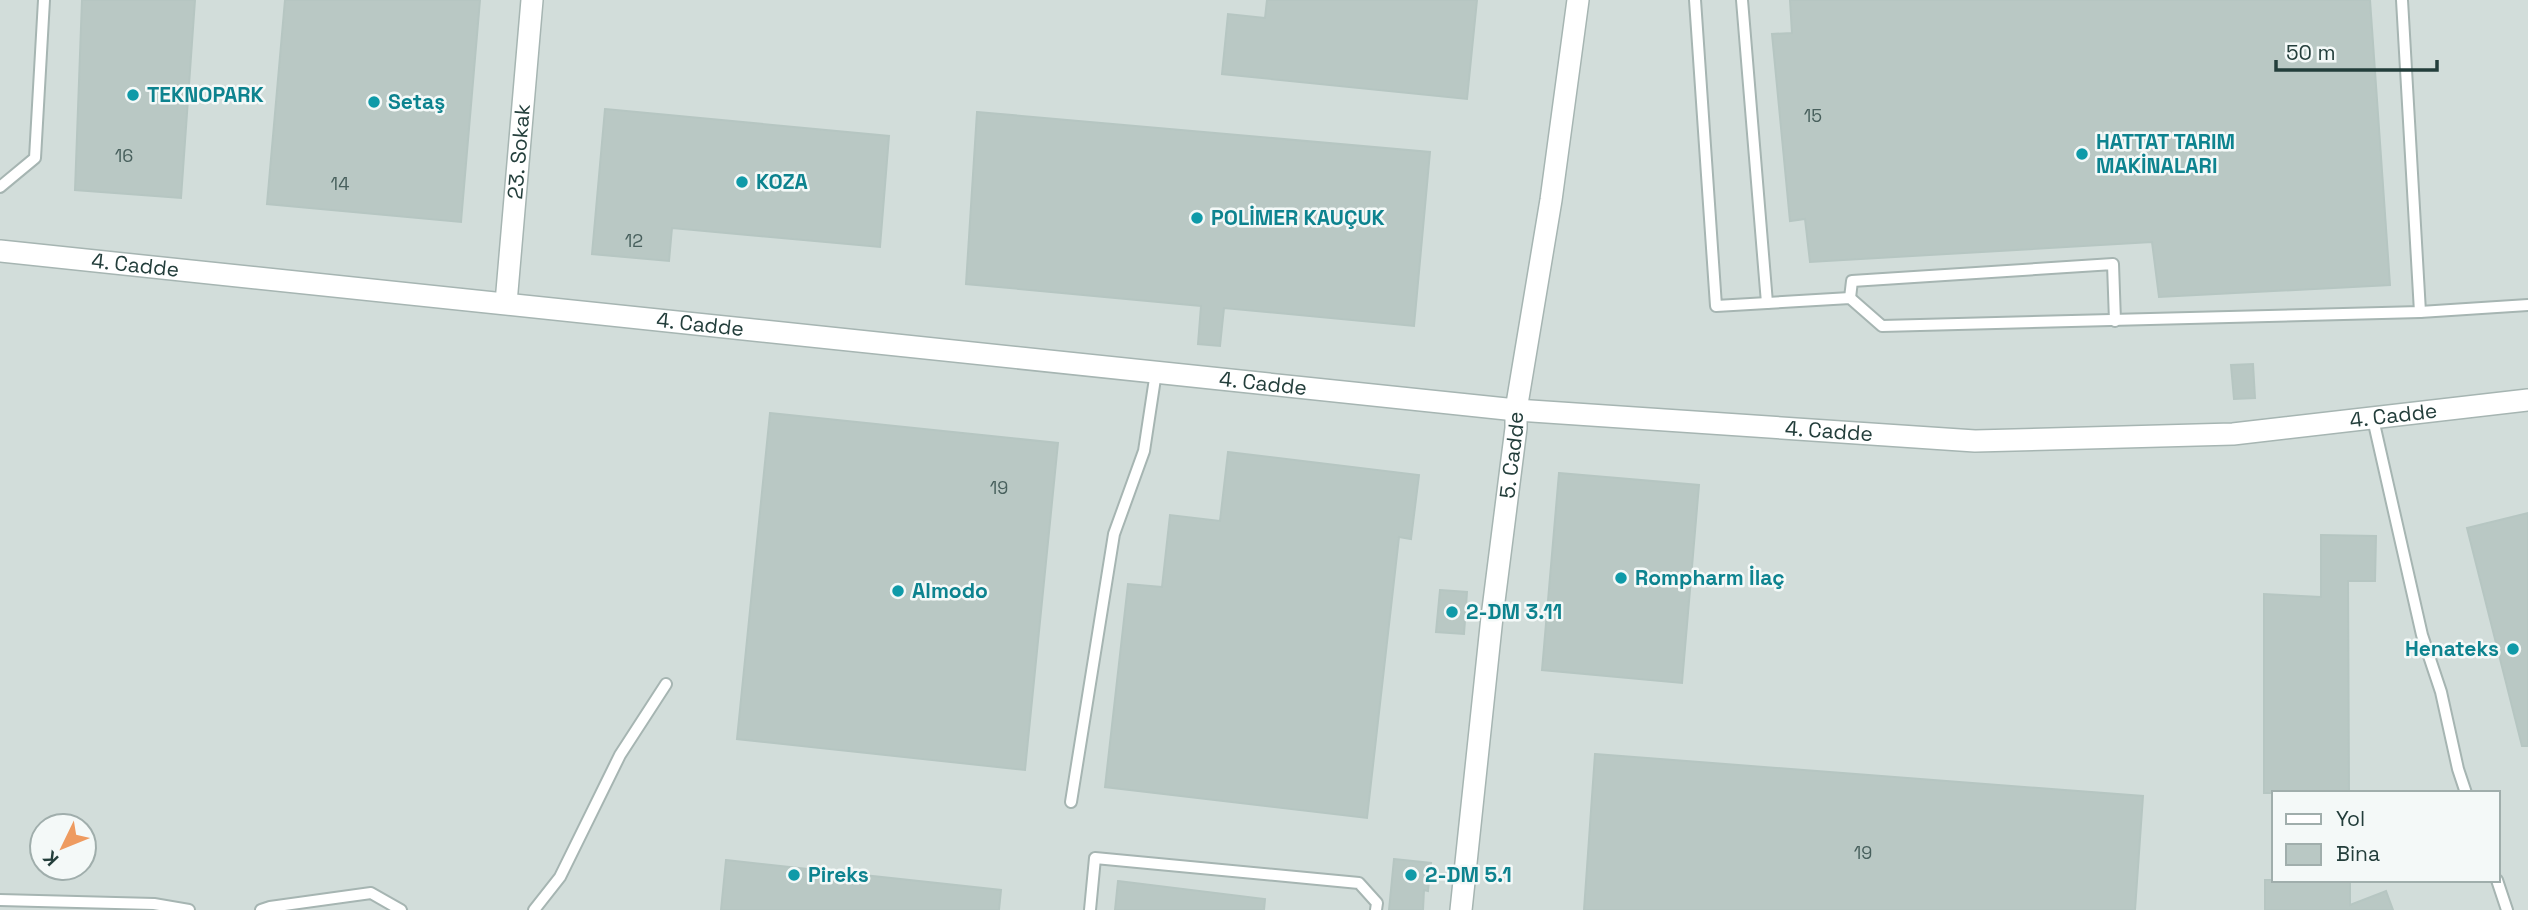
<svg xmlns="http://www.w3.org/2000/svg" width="2528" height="910" viewBox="0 0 2528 910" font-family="'Space Grotesk',sans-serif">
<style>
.built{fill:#d2ddda;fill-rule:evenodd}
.building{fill:#b9c8c4;stroke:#b6c6c2;stroke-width:2}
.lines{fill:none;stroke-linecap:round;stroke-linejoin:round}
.service-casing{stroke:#a6b5b2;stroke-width:14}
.minor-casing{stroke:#a6b5b2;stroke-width:24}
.tertiary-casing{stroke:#a6b5b2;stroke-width:24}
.service{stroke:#fff;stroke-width:10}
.minor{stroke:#fff;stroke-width:21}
.tertiary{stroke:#fff;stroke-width:21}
.culture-dot{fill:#0f9aa8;stroke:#f4f9f8;stroke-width:2.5}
.labels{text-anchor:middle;stroke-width:5;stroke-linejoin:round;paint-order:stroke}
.number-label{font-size:18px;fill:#48605d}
.culture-label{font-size:21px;font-weight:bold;fill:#0d838f;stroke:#f4f9f8;text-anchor:start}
.street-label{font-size:21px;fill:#233e3b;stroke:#f4f9f8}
</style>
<rect width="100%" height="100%" fill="#e4edea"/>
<path class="built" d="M0,0H2528V910H0ZM2274,793H2498V880H2274ZM42,826H84V868H42Z"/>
<g class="building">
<path d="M82,0H195L181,198L75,190Z"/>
<path d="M285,0H480L461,222L267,204Z"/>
<path d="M1267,0H1477L1467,99L1222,74L1228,14L1265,18Z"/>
<path d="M1790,0H2370L2390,285L2159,297L2152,242L1810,262L1805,219L1790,221L1772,34L1792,33Z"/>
<path d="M605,109L889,136L880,247L672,228L669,261L592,254Z"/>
<path d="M977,112L1430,152L1414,326L1224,308L1220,346L1198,344L1201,306L966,284Z"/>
<path d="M2253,364L2255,398L2234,399L2231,365Z"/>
<path d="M770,413L1058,443L1025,770L737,739Z"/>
<path d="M1228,452L1419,475L1411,539L1399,537L1367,818L1105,787L1128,584L1162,587L1170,515L1220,521Z"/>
<path d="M1559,473L1699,485L1682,683L1542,670Z"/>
<path d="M2528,513V746H2522L2467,528Z"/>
<path d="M2321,535L2376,536L2375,581H2348L2349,793H2264V594L2321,597Z"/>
<path d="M1440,590L1467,592L1464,634L1436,632Z"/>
<path d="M1595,754L2143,796L2135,910H1584Z"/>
<path d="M1394,859L1431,863L1428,891L1424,890L1423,910H1389Z"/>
<path d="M726,860L1001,890L999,910H721Z"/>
<path d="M2265,880H2350V905L2386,891L2393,910H2265Z"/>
<path d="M1118,881L1265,899L1264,910H1115Z"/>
</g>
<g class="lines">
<defs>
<g id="service">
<path d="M1695,0L1716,306L1850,298L1882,326L2420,312L2528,305"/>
<path d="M1742,0L1767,303"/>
<path d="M2402,0L2420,312"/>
<path d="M0,187L35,158L44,0"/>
<path d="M1850,298L1852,281L2113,264L2115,321"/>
<path d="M2373,419L2422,635L2441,692L2458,769L2466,793"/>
<path d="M1071,802L1114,534L1144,451L1156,372"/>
<path d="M2497,880L2507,910"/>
<path d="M0,900L154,904L189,910"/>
<path d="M261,910L270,907L371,893L401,910"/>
<path d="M534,910L560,877L620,755L666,684"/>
<path d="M1090,910L1095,858L1359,883L1377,903L1376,910"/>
</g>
<g id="minor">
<path id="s1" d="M506,303L532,0"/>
</g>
<g id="tertiary">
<path id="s2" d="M0,251L1516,410L1975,441L2233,434L2528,400"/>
<path id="s3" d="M1461,910L1492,617L1516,428V410L1551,200L1578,0"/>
</g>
</defs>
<use href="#service" class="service-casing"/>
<use href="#minor" class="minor-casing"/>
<use href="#tertiary" class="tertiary-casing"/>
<use href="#service" class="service"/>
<use href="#minor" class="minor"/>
<use href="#tertiary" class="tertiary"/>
</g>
<g class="culture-dot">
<circle cx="133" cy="95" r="7"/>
<circle cx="374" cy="102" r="7"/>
<circle cx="2082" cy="154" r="7"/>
<circle cx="742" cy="182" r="7"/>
<circle cx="1197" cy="218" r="7"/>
<circle cx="1621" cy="578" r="7"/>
<circle cx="898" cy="591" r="7"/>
<circle cx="1452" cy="612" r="7"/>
<circle cx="2513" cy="649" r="7"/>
<circle cx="794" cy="875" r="7"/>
<circle cx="1411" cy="875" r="7"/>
</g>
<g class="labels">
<g class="number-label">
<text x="1813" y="122">15</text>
<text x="124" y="162">16</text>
<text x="340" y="190">14</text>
<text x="634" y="247">12</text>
<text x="999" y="494">19</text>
<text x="1863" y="859">19</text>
</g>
<g class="culture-label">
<text x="147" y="102">TEKNOPARK</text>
<text x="388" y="109">Setaş</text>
<text x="2096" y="149">HATTAT TARIM<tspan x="2096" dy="24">MAKİNALARI</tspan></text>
<text x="756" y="189">KOZA</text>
<text x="1211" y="225">POLİMER KAUÇUK</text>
<text x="1635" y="585">Rompharm İlaç</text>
<text x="912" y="598">Almodo</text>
<text x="1466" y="619">2-DM 3.11</text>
<text x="2499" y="656" text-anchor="end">Henateks</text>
<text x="808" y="882">Pireks</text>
<text x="1425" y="882">2-DM 5.1</text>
</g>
<g class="street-label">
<text dy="7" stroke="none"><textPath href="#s1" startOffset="152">23. Sokak</textPath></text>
<text dy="7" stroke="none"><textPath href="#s2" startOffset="136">4. Cadde</textPath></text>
<text dy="7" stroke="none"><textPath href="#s2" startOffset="704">4. Cadde</textPath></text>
<text dy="7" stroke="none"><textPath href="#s2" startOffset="1270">4. Cadde</textPath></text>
<text dy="7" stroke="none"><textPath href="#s2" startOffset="2404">4. Cadde</textPath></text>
<text dy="7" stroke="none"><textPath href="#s2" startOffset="1838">4. Cadde</textPath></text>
<text dy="7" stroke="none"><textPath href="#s3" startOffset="458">5. Cadde</textPath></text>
</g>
</g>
<rect x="2272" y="791" width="228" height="91" fill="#f4f9f8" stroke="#a0aeac" stroke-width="2"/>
<rect x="2286" y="814" width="35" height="10" fill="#ffffff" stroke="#a0aeac" stroke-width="2"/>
<text x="2336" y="826" font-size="21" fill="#233e3b">Yol</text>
<rect x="2286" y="844" width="35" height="21" fill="#b9c8c4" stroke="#a0aeac" stroke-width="2"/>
<text x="2336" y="861" font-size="21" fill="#233e3b">Bina</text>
<g transform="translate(63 847) rotate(227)"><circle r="33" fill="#f4f9f8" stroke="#a0aeac" stroke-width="2"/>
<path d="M0-5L12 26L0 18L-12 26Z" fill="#ee9b60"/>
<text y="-10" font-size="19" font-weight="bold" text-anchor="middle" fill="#233e3b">K</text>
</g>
<path d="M2276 60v10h161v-10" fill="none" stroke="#233e3b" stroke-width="3.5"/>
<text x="2286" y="60" font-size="21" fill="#233e3b" stroke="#f4f9f8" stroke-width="5" paint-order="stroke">50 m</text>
</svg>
